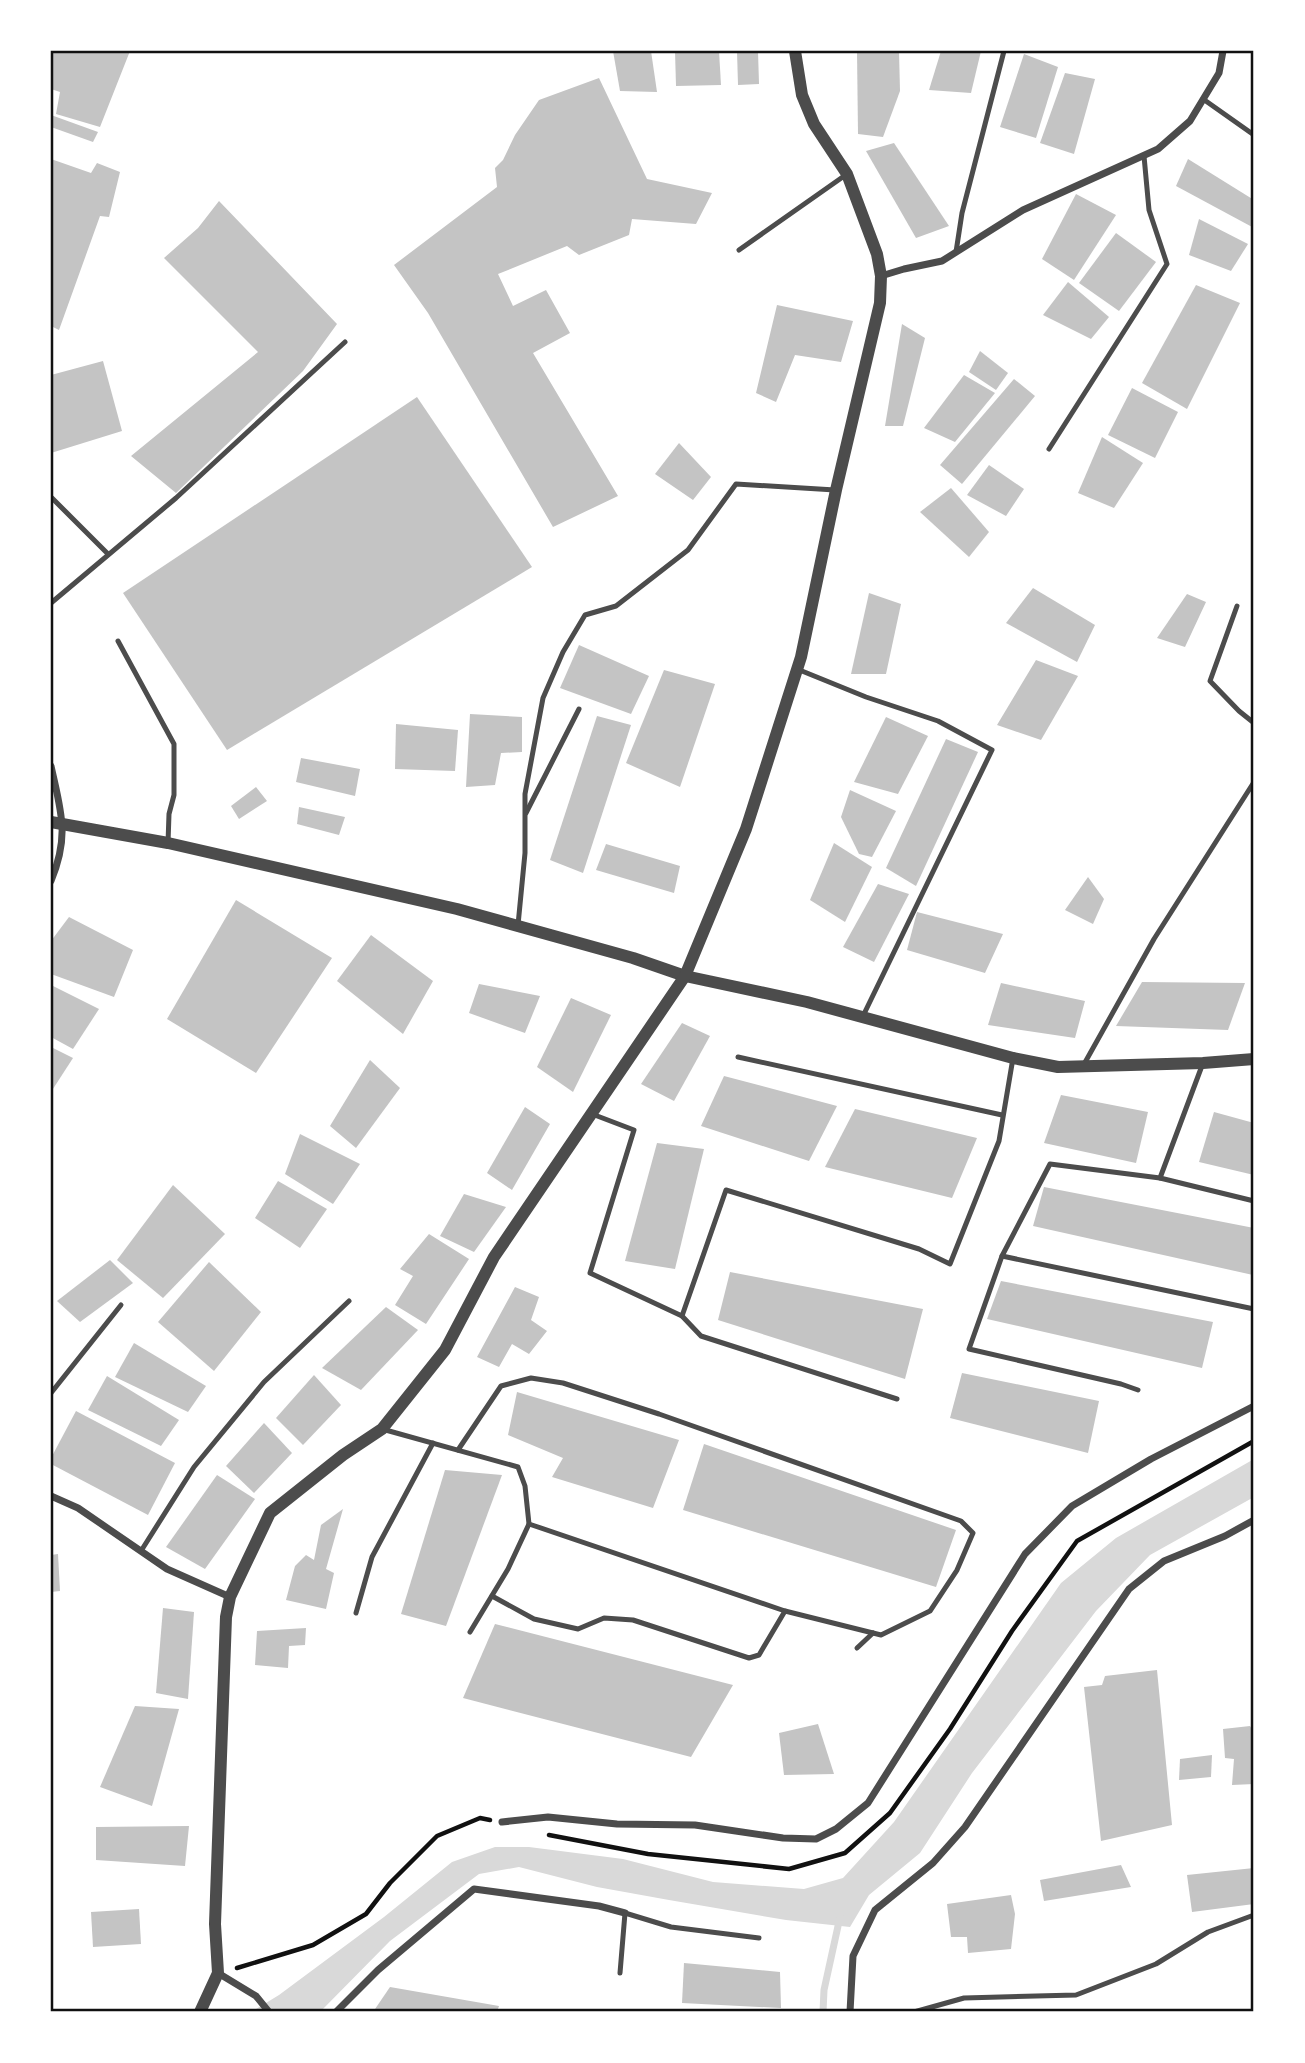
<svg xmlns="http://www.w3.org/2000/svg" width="1305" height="2063" viewBox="0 0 1305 2063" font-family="Montserrat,sans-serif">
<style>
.water{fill:#d9d9d9}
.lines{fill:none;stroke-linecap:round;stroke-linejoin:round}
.stream{stroke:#d9d9d9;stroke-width:7}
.building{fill:#c4c4c4}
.path{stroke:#111;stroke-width:4.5}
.service{stroke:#4c4c4c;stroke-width:5}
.minor{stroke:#4c4c4c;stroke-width:7}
.tertiary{stroke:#4c4c4c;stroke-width:12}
.neatline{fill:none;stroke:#111;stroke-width:2.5}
</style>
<rect width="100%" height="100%" fill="#fff"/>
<path class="water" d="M1254,1459V1497L1150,1555L1096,1611L972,1773L920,1853L869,1895L850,1927L786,1920L669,1900L597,1887L519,1867L479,1874L390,1941L320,2012H251L279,1995L384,1917L452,1862L495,1847H529L623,1859L713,1882L804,1889L843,1878L894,1822L1061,1583L1116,1538Z"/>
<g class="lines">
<path class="stream" d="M823,2012L824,1990L840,1917"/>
</g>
<g class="building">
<path d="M51,51H130L100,127L56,114L60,92L51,89Z"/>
<path d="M613,51H651L657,92L620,91Z"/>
<path d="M675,51H719L721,85L676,86Z"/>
<path d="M737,51H758L759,84L738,85Z"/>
<path d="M857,51H899L900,91L883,137L858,134Z"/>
<path d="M941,51H981L971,93L929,90Z"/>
<path d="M1024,54L1058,67L1036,138L1000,127Z"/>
<path d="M1065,73L1095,79L1074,154L1040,143Z"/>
<path d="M599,78L647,179L712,193L696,224L632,219L629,235L579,255L567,246L498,274L513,306L546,290L570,333L533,353L618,496L553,527L428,313L394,265L497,187L495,168L503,160L515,135L539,100Z"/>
<path d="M51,115L98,132L93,142L51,127Z"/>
<path d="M894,143L949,226L916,238L866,151Z"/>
<path d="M51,159L91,173L97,163L120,172L109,217L100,216L59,330L51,326Z"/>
<path d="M1188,159L1254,200V228L1176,186Z"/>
<path d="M1076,194L1116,215L1074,280L1042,259Z"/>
<path d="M219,201L337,324L303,371L176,493L131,456L258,352L164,258L198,228Z"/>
<path d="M1199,219L1248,244L1231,271L1189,255Z"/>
<path d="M1116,233L1156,262L1119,311L1079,283Z"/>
<path d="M1068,282L1109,317L1091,339L1043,315Z"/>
<path d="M1196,285L1240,303L1187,409L1142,383Z"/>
<path d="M777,305L853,321L841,362L795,355L776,402L756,393Z"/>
<path d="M902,324L925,338L903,426H885Z"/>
<path d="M980,351L1008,373L996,390L969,372Z"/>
<path d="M103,361L122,431L51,453V375Z"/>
<path d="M964,375L995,393L955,442L924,428Z"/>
<path d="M1014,379L1035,396L962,484L940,465Z"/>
<path d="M1132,388L1178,412L1155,458L1108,435Z"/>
<path d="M417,397L532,567L227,750L123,593Z"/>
<path d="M1102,437L1143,463L1114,508L1078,493Z"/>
<path d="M679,443L711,477L693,500L655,474Z"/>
<path d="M989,465L1024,489L1006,516L967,495Z"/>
<path d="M951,488L989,532L969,557L920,512Z"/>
<path d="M1033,588L1095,625L1077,662L1006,623Z"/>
<path d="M869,593L901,604L886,674H851Z"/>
<path d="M1187,594L1206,602L1185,647L1157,638Z"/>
<path d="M579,645L649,676L631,714L560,688Z"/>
<path d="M1036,660L1078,676L1041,740L997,725Z"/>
<path d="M664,670L715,684L680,787L626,763Z"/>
<path d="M470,714L522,717V752L501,753L495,785L466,787Z"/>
<path d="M597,716L631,725L583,873L550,860Z"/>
<path d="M886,717L928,736L898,794L854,782Z"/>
<path d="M396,724L458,730L455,771L395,769Z"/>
<path d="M946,739L978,752L916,886L886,868Z"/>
<path d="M301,758L360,769L355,796L296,782Z"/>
<path d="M256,787L267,801L239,819L231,806Z"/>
<path d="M850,790L896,811L872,857L859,854L841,817Z"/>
<path d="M299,807L345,817L339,835L297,824Z"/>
<path d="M834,843L872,867L845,922L810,900Z"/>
<path d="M606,844L680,866L674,893L596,870Z"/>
<path d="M1088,877L1104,899L1093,924L1065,910Z"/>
<path d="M878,884L909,894L874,962L843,947Z"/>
<path d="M236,900L332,958L256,1073L167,1019Z"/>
<path d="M917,912L1003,934L985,973L907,950Z"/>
<path d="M69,917L133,950L114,997L51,974V941Z"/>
<path d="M371,935L433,981L403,1034L337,981Z"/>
<path d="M1142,982L1245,983L1228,1030L1116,1026Z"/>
<path d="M1001,983L1085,1001L1075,1038L988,1025Z"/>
<path d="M479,984L540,996L525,1033L469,1013Z"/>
<path d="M51,985L99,1009L73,1049L51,1037Z"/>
<path d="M571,998L611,1015L573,1092L537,1067Z"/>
<path d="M682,1023L710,1036L674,1101L641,1084Z"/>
<path d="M51,1047L73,1058L51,1092Z"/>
<path d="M370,1060L400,1088L356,1148L330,1126Z"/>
<path d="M724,1076L837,1106L809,1161L701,1126Z"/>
<path d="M1061,1095L1148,1112L1136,1163L1044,1143Z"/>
<path d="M525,1107L550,1124L512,1190L487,1173Z"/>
<path d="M855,1109L977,1138L952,1198L825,1167Z"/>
<path d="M1214,1112L1254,1123V1175L1199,1162Z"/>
<path d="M300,1134L360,1164L333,1204L285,1174Z"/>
<path d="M657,1143L704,1149L675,1269L625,1261Z"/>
<path d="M278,1181L327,1209L300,1248L255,1218Z"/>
<path d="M173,1185L225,1234L163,1298L117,1260Z"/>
<path d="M1044,1187L1254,1228L1253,1275L1033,1226Z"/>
<path d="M464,1194L506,1207L474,1252L440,1236Z"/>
<path d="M429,1234L469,1259L426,1324L395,1305L413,1276L400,1269Z"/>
<path d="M110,1260L133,1283L80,1322L57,1301Z"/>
<path d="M209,1262L261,1312L214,1371L158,1322Z"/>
<path d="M730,1272L923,1309L905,1379L718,1320Z"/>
<path d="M1001,1281L1213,1322L1202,1368L987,1319Z"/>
<path d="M515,1287L539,1297L531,1320L547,1331L529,1354L512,1344L499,1367L477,1357Z"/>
<path d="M386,1307L418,1330L361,1390L322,1368Z"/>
<path d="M134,1343L206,1386L188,1412L115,1377Z"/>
<path d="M962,1373L1099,1401L1088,1453L950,1418Z"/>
<path d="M314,1375L341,1405L303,1445L276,1418Z"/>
<path d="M107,1376L179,1420L161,1446L88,1410Z"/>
<path d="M517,1392L679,1440L653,1508L552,1477L563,1458L508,1435Z"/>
<path d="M76,1411L175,1463L148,1515L51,1464V1458Z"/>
<path d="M264,1423L292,1453L254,1493L226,1466Z"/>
<path d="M704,1444L956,1530L936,1587L683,1510Z"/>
<path d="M445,1470L502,1475L446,1626L401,1614Z"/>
<path d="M217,1475L255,1499L205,1569L166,1547Z"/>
<path d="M343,1509L326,1569L334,1573L326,1609L286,1600L295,1566L306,1555L314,1560L321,1525Z"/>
<path d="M58,1554L60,1591L51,1592V1555Z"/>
<path d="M163,1608L194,1612L188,1699L156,1693Z"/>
<path d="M495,1624L733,1685L691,1757L463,1698Z"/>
<path d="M306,1628L305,1645L289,1646L288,1668L255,1665L257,1631Z"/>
<path d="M1157,1670L1172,1825L1101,1841L1084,1687L1102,1685L1105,1676Z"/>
<path d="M135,1706L179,1709L152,1806L100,1787Z"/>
<path d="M818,1724L834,1774L784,1775L779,1733Z"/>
<path d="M1250,1726L1254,1733V1784L1232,1785L1234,1759L1225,1758L1223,1729Z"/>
<path d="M1212,1755L1211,1777L1179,1780L1180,1759Z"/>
<path d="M189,1826L185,1866L96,1860V1827Z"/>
<path d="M1121,1865L1131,1887L1044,1901L1040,1880Z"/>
<path d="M1254,1868V1904L1192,1912L1187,1875Z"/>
<path d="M1011,1895L1015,1914L1011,1949L968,1953L967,1937H951L947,1904Z"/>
<path d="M139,1909L141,1944L93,1947L91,1912Z"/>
<path d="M684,1963L780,1972L781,2008L682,2003Z"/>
<path d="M390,1987L499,2006L497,2012H373Z"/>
</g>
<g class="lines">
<g class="path">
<path d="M549,1835L648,1854L789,1869L845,1853L890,1813L950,1729L1012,1631L1077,1541L1254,1441"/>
<path d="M237,1968L313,1945L366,1914L390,1883L437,1836L480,1818L490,1820"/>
</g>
<g class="service">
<path d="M1203,99L1254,135"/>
<path d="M739,250L847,174"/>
<path d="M956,252L962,213L1004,51"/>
<path d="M1049,449L1167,264L1149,210L1144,156"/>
<path d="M52,498L108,554"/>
<path d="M51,603L176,498L345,342"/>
<path d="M1237,606L1210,681L1239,711L1254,723"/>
<path d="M118,641L174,744V795L169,814L168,843"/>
<path d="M797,669L866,697L938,721L992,750L863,1016"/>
<path d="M526,813L579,709"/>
<path d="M518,925L525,853V794L543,698L563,652L585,615L616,606L688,550L736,484L835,490"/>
<path d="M738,1057L1002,1115"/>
<path d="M1083,1066L1154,939L1254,782"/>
<path d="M592,1114L634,1130L590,1273L682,1316L726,1190L919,1249L950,1264L999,1141L1013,1058"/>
<path d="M1160,1178L1254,1201"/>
<path d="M1002,1256L1254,1309"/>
<path d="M682,1316L701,1336L897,1399"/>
<path d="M1138,1390L1121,1384L969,1349L1002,1256L1050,1164L1160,1178L1203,1063"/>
<path d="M51,1393L121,1305"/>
<path d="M382,1429L518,1467L525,1486L529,1524L508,1569L470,1632"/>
<path d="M458,1450L501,1386L531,1378L563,1383L659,1414L961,1521L973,1533L957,1570L930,1611L881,1635L785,1611L529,1524"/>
<path d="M141,1551L194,1467L264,1382L349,1301"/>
<path d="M492,1596L534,1619L578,1629L604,1618L633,1620L749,1658L759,1655L785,1611"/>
<path d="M356,1613L372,1557L433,1443"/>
<path d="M857,1648L873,1633"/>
<path d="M620,1973L625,1913L671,1927L759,1938"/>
<path d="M914,2012L964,1998L1076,1995L1156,1964L1208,1932L1254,1915"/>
</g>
<g class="minor">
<path d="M881,276L904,269L942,261L1023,210L1158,149L1190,121L1219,73L1223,51"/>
<path d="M51,766C61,812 70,835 51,881"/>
<path d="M51,1496L78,1508L167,1569L230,1597"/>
<path d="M502,1822L548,1817L617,1824L695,1825L783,1838L816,1839L836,1829L868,1803L1025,1554L1072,1506L1151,1459L1254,1406"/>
<path d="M218,1973L256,1996L269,2012"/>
<path d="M336,2012L378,1970L474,1889L599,1906L625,1913"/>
<path d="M850,2012L853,1956L875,1910L933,1863L965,1827L1129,1589L1164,1561L1225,1536L1254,1520"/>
</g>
<g class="tertiary">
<path d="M51,822L168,843L457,909L633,958L685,976L807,1002L1013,1058L1058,1067L1203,1063L1254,1059"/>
<path d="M200,2012L218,1973L215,1924L226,1617L230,1597L270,1513L343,1455L382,1429L445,1350L494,1257L685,976L746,829L801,657L836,490L880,303L881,276L877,254L847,174L814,124L802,95L795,51"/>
</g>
</g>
<rect width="1305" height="2063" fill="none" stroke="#ffffff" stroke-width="105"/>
<rect x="52" y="52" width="1200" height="1958" class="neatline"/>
</svg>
